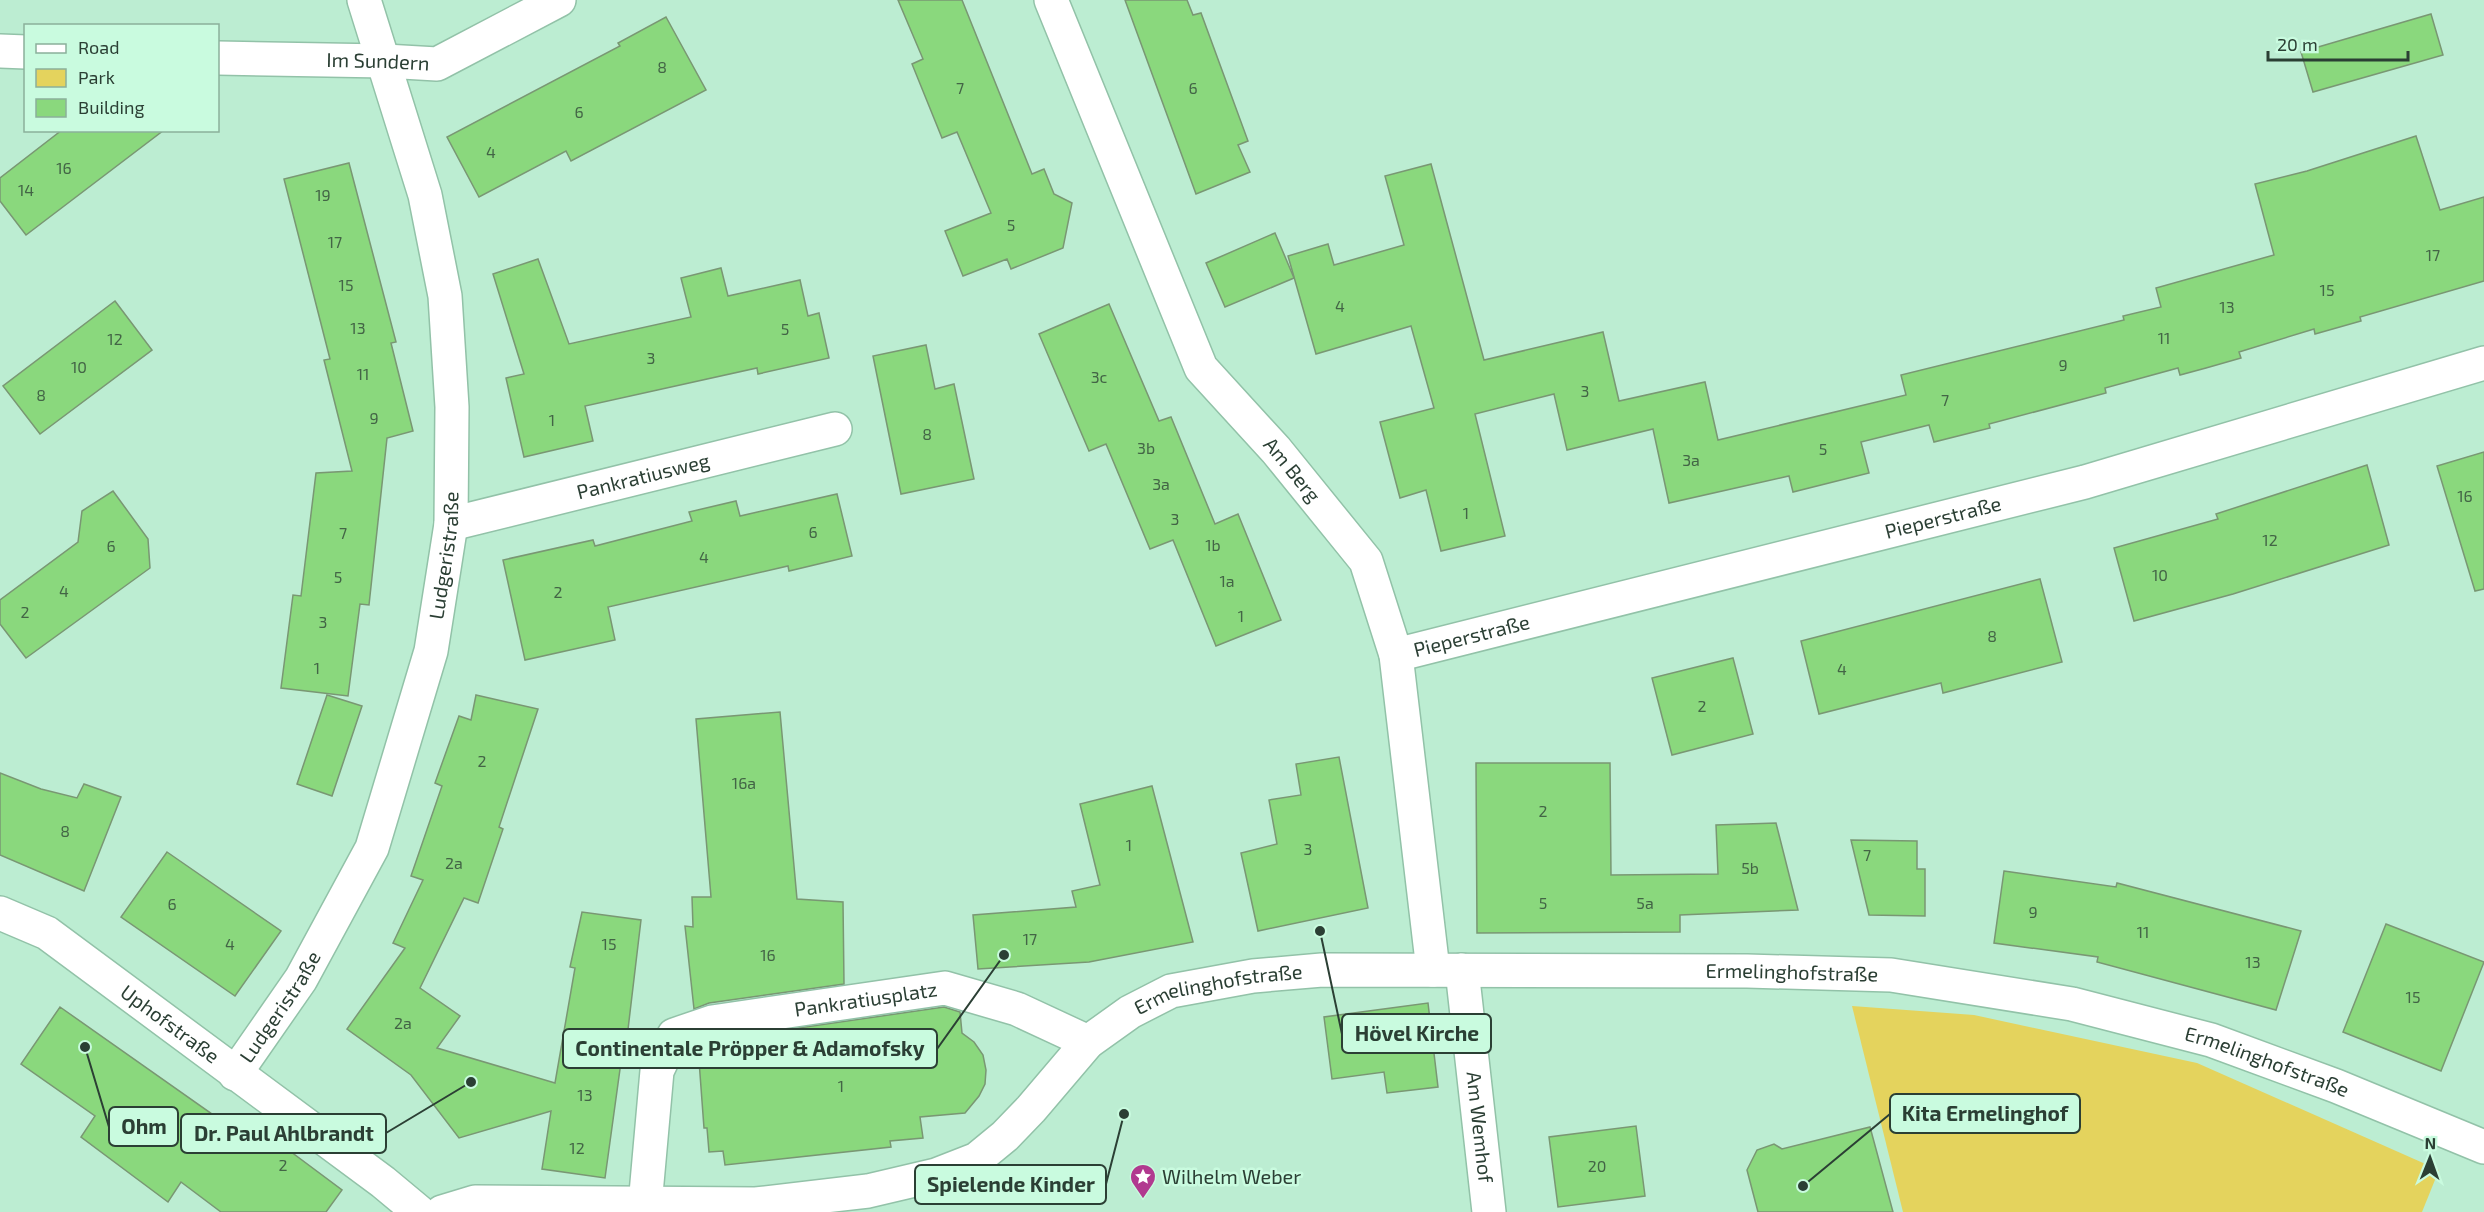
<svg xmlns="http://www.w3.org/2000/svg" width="2484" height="1212" viewBox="0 0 2484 1212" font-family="'Exo 2',sans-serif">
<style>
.green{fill:#e4d35d}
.building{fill:#8ad87d;stroke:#799773;stroke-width:1.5}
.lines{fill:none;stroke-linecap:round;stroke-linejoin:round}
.minor-casing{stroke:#92c2a8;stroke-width:36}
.minor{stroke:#fff;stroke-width:33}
.labels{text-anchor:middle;stroke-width:5;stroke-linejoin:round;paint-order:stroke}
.number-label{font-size:16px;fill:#436546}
.street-label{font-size:20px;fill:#2b3f34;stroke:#c9fbdf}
.poi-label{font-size:20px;fill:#2b3f34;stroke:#c9fbdf;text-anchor:start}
.leader{fill:none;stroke:#2b3f34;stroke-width:2}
.callout-dot{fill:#2b3f34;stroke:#c9fbdf;stroke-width:2}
.callout{fill:#c9fbdf;stroke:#2b3f34;stroke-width:2}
.callout-label{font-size:21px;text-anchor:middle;font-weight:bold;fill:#2b3f34}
</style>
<rect width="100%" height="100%" fill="#bcedd2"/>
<path class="green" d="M1852,1006L1974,1015L2197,1063L2439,1170L2422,1212H1903Z"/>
<g class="building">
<path d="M898,0H962L1032,174L1044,169L1054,194L1072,203L1063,248L1011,269L1007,259L963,276L945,231L991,213L957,132L942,138L912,64L923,59Z"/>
<path d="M1125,0H1187L1193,15L1201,13L1248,141L1238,145L1250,172L1196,194Z"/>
<path d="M2431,14L2443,55L2313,92L2301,52Z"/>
<path d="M666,17L706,90L571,161L566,151L479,197L447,137L620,46L618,43Z"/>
<path d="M62,130H164L26,235L0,201V178Z"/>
<path d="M2416,136L2440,210L2484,197V281L2360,317L2361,321L2315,334L2314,329L2239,352L2241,358L2206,368L2180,375L2178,368L2105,388L2106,393L1989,424L1990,428L1934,442L1929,425L1861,442L1869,473L1793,492L1789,476L1669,503L1653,429L1567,450L1554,394L1475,414L1505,536L1441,551L1426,490L1400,498L1380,422L1434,408L1411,326L1316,354L1288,256L1328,244L1334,265L1404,245L1385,176L1431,164L1484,360L1603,332L1619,401L1705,382L1718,440L1906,395L1901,375L2124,320L2123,316L2161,307L2156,288L2274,255L2255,184L2307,171Z"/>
<path d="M349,163L396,342L391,343L413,431L387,438L369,605L360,604L348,696L281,688L293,595L301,596L316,473L352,471L324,360L330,359L284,179Z"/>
<path d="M1275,233L1294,278L1225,307L1206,263Z"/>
<path d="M538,259L569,344L691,317L681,278L721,268L728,296L800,280L808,316L819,313L829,358L758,374L757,368L585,406L593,441L524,457L506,378L524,374L493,274Z"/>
<path d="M115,301L152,350L40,434L3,386Z"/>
<path d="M1109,304L1159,421L1171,417L1215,524L1238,514L1281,620L1216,646L1173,540L1150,549L1106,444L1089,451L1039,334Z"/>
<path d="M926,345L935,389L954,384L974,479L901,494L873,356Z"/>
<path d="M2484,452V589L2475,591L2437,466Z"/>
<path d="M2367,465L2389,545L2233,594L2134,621L2114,548L2218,519L2216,514Z"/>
<path d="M113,491L148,539L150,568L26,658L0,624V600L78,542L82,511Z"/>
<path d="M837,494L852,556L789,571L788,566L608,607L615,640L525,660L503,560L593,540L595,546L692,521L689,512L736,501L740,516Z"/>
<path d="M2040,579L2062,662L1943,693L1941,683L1819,714L1801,641Z"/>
<path d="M1733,658L1753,734L1672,755L1652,678Z"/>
<path d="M327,695L362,706L332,796L297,784Z"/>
<path d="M476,695L538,709L499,827L503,829L478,903L464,898L420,988L460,1016L437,1048L555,1083L575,968L570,967L582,912L641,920L624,1063L621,1062L605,1178L542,1169L551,1111L459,1138L411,1075L347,1029L405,948L393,943L423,880L411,876L442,786L435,783L459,716L471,720Z"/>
<path d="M780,712L797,899L843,902L844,984L709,1003L694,1009L685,926L693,927L692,897H711L696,719Z"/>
<path d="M1339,757L1368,908L1258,931L1241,853L1277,844L1269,800L1301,795L1296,764Z"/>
<path d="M1476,763H1610L1611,875L1718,874L1716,825L1776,823L1798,910L1680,915V932L1477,933Z"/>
<path d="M0,773L41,789L77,798L84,784L121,797L84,891L0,855Z"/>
<path d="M1152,786L1193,942L1089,962L978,969L973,915L1076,907L1072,891L1100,885L1080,804Z"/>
<path d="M1851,840L1917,841V869H1925V916L1869,915Z"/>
<path d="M167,852L281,931L235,996L121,917Z"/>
<path d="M2004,871L2116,887L2117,883L2301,931L2276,1010L2097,962L2098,957L1994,943Z"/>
<path d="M2386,924L2484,962L2441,1071L2343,1032Z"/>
<path d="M1428,1003L1438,1087L1387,1093L1384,1072L1332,1079L1324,1017Z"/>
<path d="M60,1007L266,1152L275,1140L342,1190L326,1212H221L181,1182L168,1202L81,1137L95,1116L21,1064Z"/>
<path d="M944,1007L960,1012L962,1033L974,1042L983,1055L986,1070L985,1084L979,1096L965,1113L920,1117L923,1138L890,1141L891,1147L725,1165L723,1151L709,1152L707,1128H704L698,1047L716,1040Z"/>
<path d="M1636,1126L1645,1196L1558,1207L1549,1137Z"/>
<path d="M1870,1127L1893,1212H1758L1747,1170L1757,1150L1774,1144L1782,1149Z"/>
</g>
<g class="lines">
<defs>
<g id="minor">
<path id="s1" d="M1051,0L1201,368L1276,450L1366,561L1396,655L1433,970"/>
<path d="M0,51L26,52"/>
<path id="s2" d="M218,58L385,61L437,64L559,0"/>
<path id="s3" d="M451,524L835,429"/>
<path id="s4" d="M1396,655L2085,482L2484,363"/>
<path id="s5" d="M0,913L47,933L383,1182L419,1212"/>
<path id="s6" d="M1462,970L1489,1212"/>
<path id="s7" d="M235,1074L301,979L372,848L431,651L451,524L452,407L445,296L425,195L364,0"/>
<path id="s8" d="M645,1205L657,1071L674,1035L712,1022L945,988L1017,1009L1088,1042"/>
<path id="s9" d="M442,1212L475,1202L756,1204L868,1191L936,1175L977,1159L1005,1136L1031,1109L1088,1042L1130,1012L1171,991L1253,976L1322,970L1747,971L1891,975L2072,1004L2211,1040L2336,1086L2484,1147"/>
</g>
</defs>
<use href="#minor" class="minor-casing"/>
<use href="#minor" class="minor"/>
</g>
<defs>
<symbol id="sight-pin" viewBox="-11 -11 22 30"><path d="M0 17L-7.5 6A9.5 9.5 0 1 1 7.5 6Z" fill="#b1398f" stroke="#c9fbdf"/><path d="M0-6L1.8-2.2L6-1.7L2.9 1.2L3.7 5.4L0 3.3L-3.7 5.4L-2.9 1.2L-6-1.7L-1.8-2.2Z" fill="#fff"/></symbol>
</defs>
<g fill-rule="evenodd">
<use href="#sight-pin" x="1128" y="1162" width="30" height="40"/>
</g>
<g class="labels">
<g class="number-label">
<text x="662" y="73">8</text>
<text x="960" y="94">7</text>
<text x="1193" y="94">6</text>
<text x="579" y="118">6</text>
<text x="491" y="158">4</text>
<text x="64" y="174">16</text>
<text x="26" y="196">14</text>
<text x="323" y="201">19</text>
<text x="1011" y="231">5</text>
<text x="335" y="248">17</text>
<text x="2433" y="261">17</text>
<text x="346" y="291">15</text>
<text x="2327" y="296">15</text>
<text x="1340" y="312">4</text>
<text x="2227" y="313">13</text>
<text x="358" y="334">13</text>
<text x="785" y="335">5</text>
<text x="2164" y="344">11</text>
<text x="115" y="345">12</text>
<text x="651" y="364">3</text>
<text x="2063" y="371">9</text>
<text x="79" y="373">10</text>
<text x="363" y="380">11</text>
<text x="1099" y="383">3c</text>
<text x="1585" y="397">3</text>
<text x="41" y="401">8</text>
<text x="1945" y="406">7</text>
<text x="374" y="424">9</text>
<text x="552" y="426">1</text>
<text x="927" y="440">8</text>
<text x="1146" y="454">3b</text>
<text x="1823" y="455">5</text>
<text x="1691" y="466">3a</text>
<text x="1161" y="490">3a</text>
<text x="2465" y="502">16</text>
<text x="1466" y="519">1</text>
<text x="1175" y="525">3</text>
<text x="813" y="538">6</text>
<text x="343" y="539">7</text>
<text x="2270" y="546">12</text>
<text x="1213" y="551">1b</text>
<text x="111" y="552">6</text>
<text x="704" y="563">4</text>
<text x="2160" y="581">10</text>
<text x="338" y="583">5</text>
<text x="1227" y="587">1a</text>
<text x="64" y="597">4</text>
<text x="558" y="598">2</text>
<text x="25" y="618">2</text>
<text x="1241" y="622">1</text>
<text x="323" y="628">3</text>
<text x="1992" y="642">8</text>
<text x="317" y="674">1</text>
<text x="1842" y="675">4</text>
<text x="1702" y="712">2</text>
<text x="482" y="767">2</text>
<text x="744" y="789">16a</text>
<text x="1543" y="817">2</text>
<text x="65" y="837">8</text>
<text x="1129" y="851">1</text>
<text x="1308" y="855">3</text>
<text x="1867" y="861">7</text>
<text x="454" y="869">2a</text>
<text x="1750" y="874">5b</text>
<text x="1543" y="909">5</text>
<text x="1645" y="909">5a</text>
<text x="172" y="910">6</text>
<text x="2033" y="918">9</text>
<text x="2143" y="938">11</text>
<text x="1030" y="945">17</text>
<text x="230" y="950">4</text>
<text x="609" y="950">15</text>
<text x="768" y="961">16</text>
<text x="2253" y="968">13</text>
<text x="2413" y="1003">15</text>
<text x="403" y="1029">2a</text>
<text x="841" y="1092">1</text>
<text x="585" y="1101">13</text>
<text x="577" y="1154">12</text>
<text x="283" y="1171">2</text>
<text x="1597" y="1172">20</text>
</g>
<g class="street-label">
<text dy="7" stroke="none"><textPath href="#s2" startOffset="160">Im Sundern</textPath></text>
<text dy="7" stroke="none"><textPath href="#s1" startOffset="534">Am Berg</textPath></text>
<text dy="7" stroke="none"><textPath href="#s3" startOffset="198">Pankratiusweg</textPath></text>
<text dy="7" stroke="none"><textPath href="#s4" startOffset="564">Pieperstraße</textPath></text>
<text dy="7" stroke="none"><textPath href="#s7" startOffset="567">Ludgeristraße</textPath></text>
<text dy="7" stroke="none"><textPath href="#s4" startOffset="78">Pieperstraße</textPath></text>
<text dy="7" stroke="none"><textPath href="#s9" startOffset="1424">Ermelinghofstraße</textPath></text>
<text dy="7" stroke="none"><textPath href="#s9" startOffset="848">Ermelinghofstraße</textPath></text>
<text dy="7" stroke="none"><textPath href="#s8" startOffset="370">Pankratiusplatz</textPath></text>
<text dy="7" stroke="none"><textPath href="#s7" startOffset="81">Ludgeristraße</textPath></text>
<text dy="7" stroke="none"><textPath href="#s5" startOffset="204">Uphofstraße</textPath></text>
<text dy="7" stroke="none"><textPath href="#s9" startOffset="1910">Ermelinghofstraße</textPath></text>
<text dy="7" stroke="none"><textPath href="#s6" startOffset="158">Am Wemhof</textPath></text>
</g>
<g class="poi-label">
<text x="1162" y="1184">Wilhelm Weber</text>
</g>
</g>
<path class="leader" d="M1320 931L1342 1034M1004 955L937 1049M1803 1186L1890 1114M85 1047L109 1127M471 1082L386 1133M1124 1114L1106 1184"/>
<g class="callout-dot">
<circle cx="1320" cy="931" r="6"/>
<circle cx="1004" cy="955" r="6"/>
<circle cx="1803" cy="1186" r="6"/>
<circle cx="85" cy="1047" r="6"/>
<circle cx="471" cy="1082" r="6"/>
<circle cx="1124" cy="1114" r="6"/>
</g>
<g class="callout">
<rect x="1342" y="1014" width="149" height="39" rx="6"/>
<rect x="563" y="1029" width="374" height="39" rx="6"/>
<rect x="1890" y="1094" width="190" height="39" rx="6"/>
<rect x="109" y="1107" width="69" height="39" rx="6"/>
<rect x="181" y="1114" width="205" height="39" rx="6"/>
<rect x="915" y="1165" width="191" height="39" rx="6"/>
</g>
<g class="callout-label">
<text x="1417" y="1041">Hövel Kirche</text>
<text x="750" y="1056">Continentale Pröpper &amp; Adamofsky</text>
<text x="1985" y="1121">Kita Ermelinghof</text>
<text x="144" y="1134">Ohm</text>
<text x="284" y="1141">Dr. Paul Ahlbrandt</text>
<text x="1011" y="1192">Spielende Kinder</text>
</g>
<rect x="24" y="24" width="195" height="108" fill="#c9fbdf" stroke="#8ab09b" stroke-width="1.5"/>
<rect x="36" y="44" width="30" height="9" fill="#ffffff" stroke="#8ab09b" stroke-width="1.5"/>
<text x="78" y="54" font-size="18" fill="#2b3f34">Road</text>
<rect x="36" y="69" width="30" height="18" fill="#e4d35d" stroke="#8ab09b" stroke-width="1.5"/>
<text x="78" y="84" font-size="18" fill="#2b3f34">Park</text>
<rect x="36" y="99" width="30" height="18" fill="#8ad87d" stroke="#8ab09b" stroke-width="1.5"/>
<text x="78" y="114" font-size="18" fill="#2b3f34">Building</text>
<g transform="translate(2430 1158) rotate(1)" stroke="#c9fbdf" stroke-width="4.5" paint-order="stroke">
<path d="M0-4.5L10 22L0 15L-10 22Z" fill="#2b3f34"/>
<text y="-9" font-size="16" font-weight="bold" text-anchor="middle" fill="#2b3f34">N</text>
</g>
<path d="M2268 51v9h140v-9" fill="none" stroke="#2b3f34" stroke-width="3"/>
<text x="2277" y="51" font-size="18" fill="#2b3f34" stroke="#c9fbdf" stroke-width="4.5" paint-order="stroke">20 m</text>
</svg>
